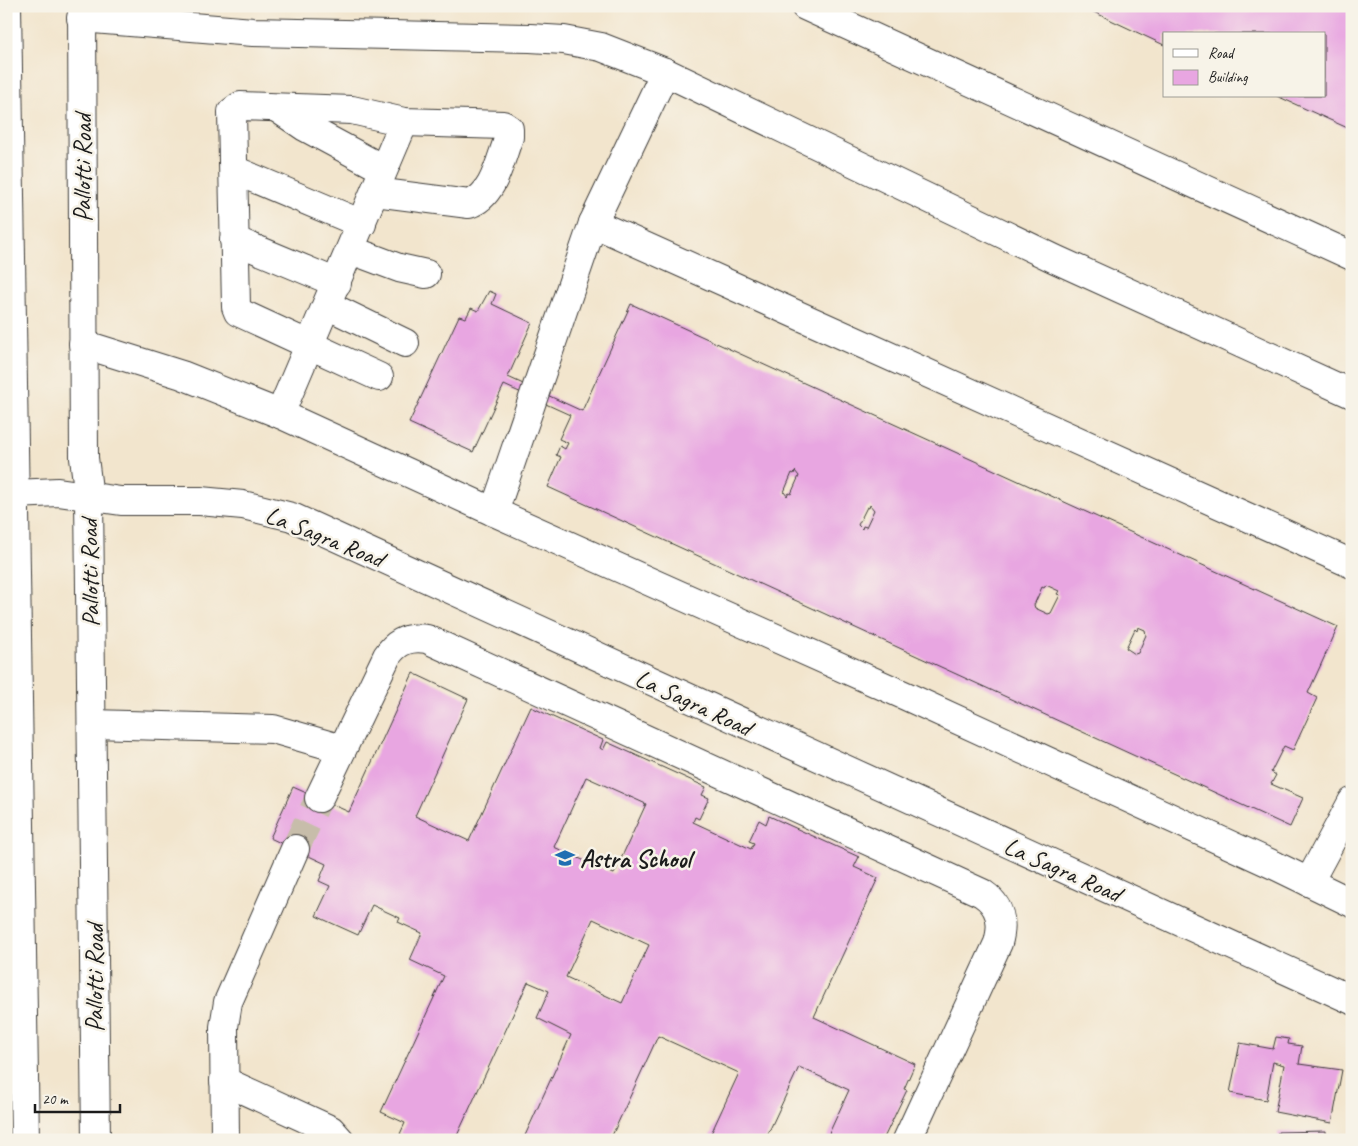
<svg xmlns="http://www.w3.org/2000/svg" width="1358" height="1146" viewBox="0 0 1358 1146" font-family="Caveat,sans-serif">
<style>
.building{fill:#e8a6e1;fill-rule:evenodd}
.lines{fill:none;stroke-linecap:round;stroke-linejoin:round}
.minor-tunnel{stroke:#c7bdaa;stroke-width:28;stroke-dasharray:28 14;stroke-linecap:butt}
.minor-casing{stroke:#3c3a37;stroke-width:30}
.minor{stroke:#fff;stroke-width:28}
.labels{text-anchor:middle;stroke-width:5;stroke-linejoin:round;paint-order:stroke}
.street-label{font-size:25px;fill:#1c1c1c;stroke:#f7f3e8}
.poi-label{font-size:25px;font-weight:bold;fill:#1c1c1c;stroke:#f7f3e8;text-anchor:start}
</style>
<rect width="100%" height="100%" fill="#f7f3e8"/>
<filter id="ink" filterUnits="userSpaceOnUse"><feTurbulence type="fractalNoise" baseFrequency=".02" numOctaves="2"/><feDisplacementMap in="SourceGraphic" scale="10" xChannelSelector="R" yChannelSelector="G"/><feConvolveMatrix kernelMatrix="1 2 1 2 8 2 1 2 1" color-interpolation-filters="sRGB"/></filter>
<filter id="wash" filterUnits="userSpaceOnUse"><feTurbulence type="fractalNoise" baseFrequency=".0096" numOctaves="4" result="noise"/><feDisplacementMap in="SourceGraphic" scale="20" xChannelSelector="R" yChannelSelector="G"/><feGaussianBlur stdDeviation="1.12" result="paint"/><feColorMatrix in="noise" values="0 0 0 0 0 0 0 0 0 0 0 0 0 0 0 0 0 1.4 0 .05"/><feComposite in="paint" operator="in"/></filter>
<g filter="url(#wash)">
<rect width="100%" height="100%" fill="#f2e5cd"/>
<g id="blocks">
<g class="building">
<path d="M1081,6H1352V130L1277,96H1324V34H1164V45Z"/>
<path d="M489,291L496,294L492,304L532,323L508,377L582,411L631,304L1338,627L1308,693L1317,698L1293,750L1284,746L1271,772L1276,775L1271,784L1303,798L1290,827L548,487L561,457L556,455L560,446L565,449L568,443L559,439L570,415L504,385L473,452L409,423L459,316L466,318L471,308L478,311ZM795,471L799,476L791,494L789,493L787,496L784,492L792,473L794,474ZM870,505L874,510L866,527L863,526L862,529L858,525L867,507L869,508ZM1046,585L1059,591L1057,594L1060,595L1051,613L1048,614L1035,608L1034,605L1042,587L1044,588ZM1138,627L1145,630L1146,635L1138,653L1135,654L1126,648L1135,629L1137,631Z"/>
<path d="M413,673L468,699L415,816L469,841L531,707L603,740L600,748L603,750L607,742L706,787L702,795L709,798L699,819L695,817L693,822L751,849L754,843L749,841L759,820L766,824L769,816L859,857L854,867L878,878L814,1017L915,1064L904,1089L907,1090L883,1140H826L849,1090L799,1067L765,1140H708L739,1073L658,1036L610,1140H523L571,1035L537,1018L549,991L528,982L455,1140H412L400,1134L405,1123L381,1112L444,976L410,960L422,933L398,922L400,918L372,905L358,935L316,916L330,886L319,881L326,864L270,838L293,787L349,812ZM586,777L646,804L614,874L554,847ZM593,919L649,945L622,1003L566,977Z"/>
<path d="M1276,1037L1289,1039L1288,1044L1302,1046L1299,1064L1342,1070L1332,1123L1275,1112L1284,1065L1273,1062L1266,1100L1230,1093L1240,1043L1273,1049Z"/>
<path d="M1326,1131V1140H1278V1132Z"/>
</g>
</g>
</g>
<g filter="url(#ink)">
<use href="#blocks" fill-opacity="0" stroke="#3c3a37" stroke-width="1"/>
<g class="lines">
<path class="minor-tunnel" d="M295,849L319,798"/>
<defs>
<g id="minor">
<path d="M7,6L25,1140"/>
<path d="M82,6L84,458L89,497L96,1140"/>
<path d="M805,6L1352,256"/>
<path d="M81,18L253,32L530,38L564,40L601,47L665,72L1055,259L1352,394"/>
<path d="M277,108L305,127L383,169"/>
<path d="M234,170L362,224"/>
<path d="M375,192L469,204C494,196 500,160 509,137V129L503,125L404,122L352,110L240,106L232,112L236,307L238,312L379,377"/>
<path d="M593,223L1352,564"/>
<path d="M234,240L337,283"/>
<path d="M351,250L399,268L426,274"/>
<path d="M327,305L405,343"/>
<path d="M83,344L182,375L280,414L494,512L908,697L1276,866L1352,903"/>
<path d="M280,414L404,122"/>
<path d="M15,494L58,492L121,501H200L243,505L292,517L1352,1000"/>
<path d="M494,512L593,223L665,72"/>
<path d="M92,724L273,729L342,749"/>
<path d="M319,798L387,656C397,641 410,636 427,639L982,893C1000,905 1004,922 998,943L907,1140"/>
<path d="M1309,882L1352,802"/>
<path d="M224,1081L331,1130L340,1140"/>
<path d="M225,1140L224,1027L228,1002L295,849"/>
</g>
</defs>
<use href="#minor" class="minor-casing"/>
<use href="#minor" class="minor"/>
</g>
</g>
<defs>
<symbol id="school-bare" viewBox="-9 -9 18 18"><path d="M0-5L7-2L0 1L-7-2ZM-4 1L0 2.5L4 1V4Q0 6-4 4Z" fill="#1f6fb2" stroke="#f7f3e8" stroke-width="2.5" paint-order="stroke"/></symbol>
</defs>
<g fill-rule="evenodd">
<use href="#school-bare" x="551" y="844" width="28" height="28"/>
</g>
<g class="labels">
<g class="street-label">
<text transform="translate(82 168) rotate(-90)" y="9">Pallotti Road</text>
<text transform="translate(325 536) rotate(22)" y="9">La Sagra Road</text>
<text transform="translate(89 573) rotate(-91)" y="9">Pallotti Road</text>
<text transform="translate(694 702) rotate(25)" y="9">La Sagra Road</text>
<text transform="translate(1063 869) rotate(24)" y="9">La Sagra Road</text>
<text transform="translate(94 978) rotate(-90)" y="9">Pallotti Road</text>
</g>
<g class="poi-label">
<text x="580" y="867">Astra School</text>
</g>
</g>
<rect width="1358" height="1146" fill="none" stroke="#f7f3e8" stroke-width="25"/>
<rect x="1163" y="32" width="162" height="65" fill="#f7f3e8" stroke="#9f9d96"/>
<rect x="1173" y="49" width="25" height="8" fill="#ffffff" stroke="#9f9d96"/>
<text x="1208" y="58" font-size="15" fill="#1c1c1c">Road</text>
<rect x="1173" y="70" width="25" height="15" fill="#e8a6e1" stroke="#9f9d96"/>
<text x="1208" y="82" font-size="15" fill="#1c1c1c">Building</text>
<path d="M35 1104v8h85v-8" fill="none" stroke="#1c1c1c" stroke-width="2.5"/>
<text x="42" y="1104" font-size="15" fill="#1c1c1c" stroke="#f7f3e8" stroke-width="4" paint-order="stroke">20 m</text>
</svg>
